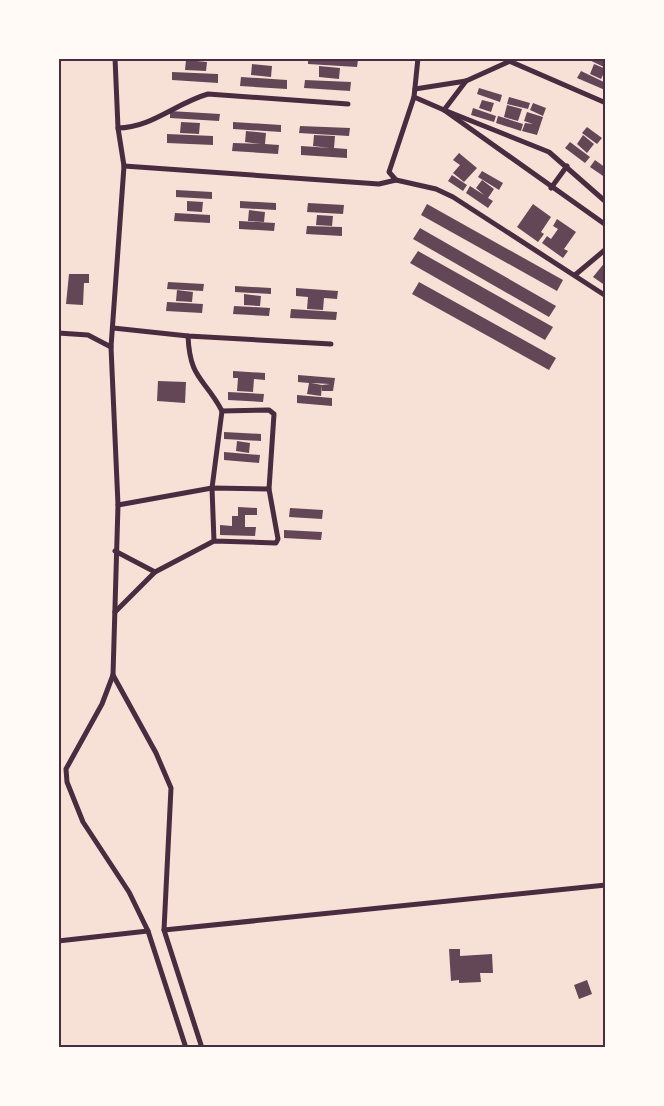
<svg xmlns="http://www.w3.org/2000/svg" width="664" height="1106" viewBox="0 0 664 1106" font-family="'Exo 2',sans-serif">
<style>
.building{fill:#644757}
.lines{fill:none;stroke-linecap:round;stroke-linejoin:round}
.minor{stroke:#4a2c40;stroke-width:5}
.neatline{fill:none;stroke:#4a2c40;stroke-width:2}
</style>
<rect width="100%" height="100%" fill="#f7e1d7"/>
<g class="building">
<path d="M308,58L358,60L357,67L308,64Z"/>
<path d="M585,58L606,59V68Z"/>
<path d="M186,60L207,62L206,71L185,70Z"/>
<path d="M252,64L272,66L271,77L251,75Z"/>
<path d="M594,64L606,69L601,79L590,74Z"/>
<path d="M319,66L340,68L339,79L319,77Z"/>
<path d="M581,71L606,83L605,90L577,78Z"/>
<path d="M172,72L218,74V83L172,80Z"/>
<path d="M241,77L287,80V89L240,86Z"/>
<path d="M305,80L351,82L350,91L304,88Z"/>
<path d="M479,88L502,95L500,102L477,94Z"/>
<path d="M509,97L530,103L528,109L507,104Z"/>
<path d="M482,100L494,103L491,112L479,108Z"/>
<path d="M533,103L546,108L543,116L530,110Z"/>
<path d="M507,105L522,109L518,121L504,117Z"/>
<path d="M473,108L496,116L494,122L471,115Z"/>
<path d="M170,111L220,114L219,121L170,118Z"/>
<path d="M527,112L543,117L537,135L522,131L525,123L533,124L524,121Z"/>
<path d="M498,116L523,124L521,131L496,123Z"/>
<path d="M181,122L200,123L199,134L180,133Z"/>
<path d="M233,122L281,125V132L233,129Z"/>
<path d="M300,126L350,128L349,136L299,133Z"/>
<path d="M587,127L602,138L597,144L582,133Z"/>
<path d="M246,131L266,133L265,144L279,145L278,154L232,151L233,143L261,144L245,142Z"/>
<path d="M167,134L213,136V145L167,143Z"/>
<path d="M314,135L335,136L334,148L347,149V158L301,155V146L330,148L313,146Z"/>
<path d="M583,135L594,144L587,153L577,144Z"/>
<path d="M570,142L590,157L585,163L565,148Z"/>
<path d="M459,153L477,168L464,182L453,173L460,165L453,160Z"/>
<path d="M595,160L606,168V178L590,167Z"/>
<path d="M482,171L503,183L499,190L478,177Z"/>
<path d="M452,175L467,185L463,191L448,181Z"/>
<path d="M482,180L494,189L488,198L493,201L488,208L466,193L470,186L484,195L476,188Z"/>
<path d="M176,190L212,192V199L176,197Z"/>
<path d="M187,201L203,202L202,212L187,211Z"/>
<path d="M240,201L276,203V210L240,208Z"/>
<path d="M308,203L344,205L343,214L307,212Z"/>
<path d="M427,204L563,280L557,291L421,215Z"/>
<path d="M533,204L551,217L541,232L544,234L538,242L517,227Z"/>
<path d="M249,210L265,212L264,222L248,221Z"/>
<path d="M175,213L210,215V223L174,221Z"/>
<path d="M317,215L333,216L332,226L316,225Z"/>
<path d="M557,219L576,232L564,249L568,251L563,258L542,243L547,236L551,239L558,229L553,226Z"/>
<path d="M239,221L275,223L274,231L239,229Z"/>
<path d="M307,226L342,227V236L306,234Z"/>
<path d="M420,228L556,306L549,317L413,239Z"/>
<path d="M418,251L553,327L545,340L410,263Z"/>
<path d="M606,261V286L593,277Z"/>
<path d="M69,274H89V283H84L83,305L66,304Z"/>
<path d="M168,282L204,284L203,291L167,289Z"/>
<path d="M419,282L556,358L549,370L412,294Z"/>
<path d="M235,286L271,288V294L235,292Z"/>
<path d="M296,288L338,291L337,299L324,298L323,310L307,309L308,297L296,296Z"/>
<path d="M177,290L193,292L192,302L176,301Z"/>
<path d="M244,294L261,296L260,306L244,305Z"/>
<path d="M167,302L203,304L202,313L166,311Z"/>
<path d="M234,306L270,308L269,316L233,314Z"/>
<path d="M291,309L337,312L336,320L290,318Z"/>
<path d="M233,371L265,373V380L254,379L253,392L237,391L238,378H233Z"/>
<path d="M298,375L335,378L333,391H322V385L330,384L311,383L322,385L321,396L307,394L309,383L298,382Z"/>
<path d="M158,381L186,382L185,403L157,401Z"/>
<path d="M228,392L264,394L263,402L228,400Z"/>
<path d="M297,395L332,398V406L297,403Z"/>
<path d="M224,432L261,434V441L224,439Z"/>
<path d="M237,441L250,443L249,453L236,451Z"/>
<path d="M224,452L260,455L259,463L224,460Z"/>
<path d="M238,507L257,508V515H245V527H256L255,536L220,535V525L232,526V516H238Z"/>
<path d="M290,508L323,510L322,519L289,517Z"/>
<path d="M284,530L322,532L321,540L284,538Z"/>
<path d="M449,949H460V956L492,954L493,973H480L481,982L459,983V980L451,981Z"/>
<path d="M587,980L592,994L579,999L574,985Z"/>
</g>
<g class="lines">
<g class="minor">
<path d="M115,58L118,128L124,166L111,347L118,505L113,675L102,704L66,769L67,782L83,822L129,892L148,931L186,1048"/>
<path d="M502,58L606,103"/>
<path d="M466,81L444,110L549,152L606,202"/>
<path d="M415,89L466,81L508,62"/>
<path d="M414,97L444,110L606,225"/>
<path d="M118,128C151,128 176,103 208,94L348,104"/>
<path d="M124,166L379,184L396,180L389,172L414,97L418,58"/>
<path d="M396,180L436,189L453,197L606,296"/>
<path d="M551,188L567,166"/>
<path d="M575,275L606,249"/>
<path d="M113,328L188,336L331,344"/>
<path d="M58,333L88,335L111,347"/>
<path d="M188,336C190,380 204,377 222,411"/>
<path d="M118,505L212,488L269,489"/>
<path d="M115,551L155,572"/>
<path d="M115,612L155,572L214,541L276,543L278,539L269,489L274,414L269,410L222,411L212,488L214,541"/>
<path d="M113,675L156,753L171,788L164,930L202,1048"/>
<path d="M164,930L606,885"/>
<path d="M58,941L148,931"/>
</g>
</g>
<rect width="664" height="1106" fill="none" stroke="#fffaf5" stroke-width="120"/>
<rect x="60" y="60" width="544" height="986" class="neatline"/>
</svg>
